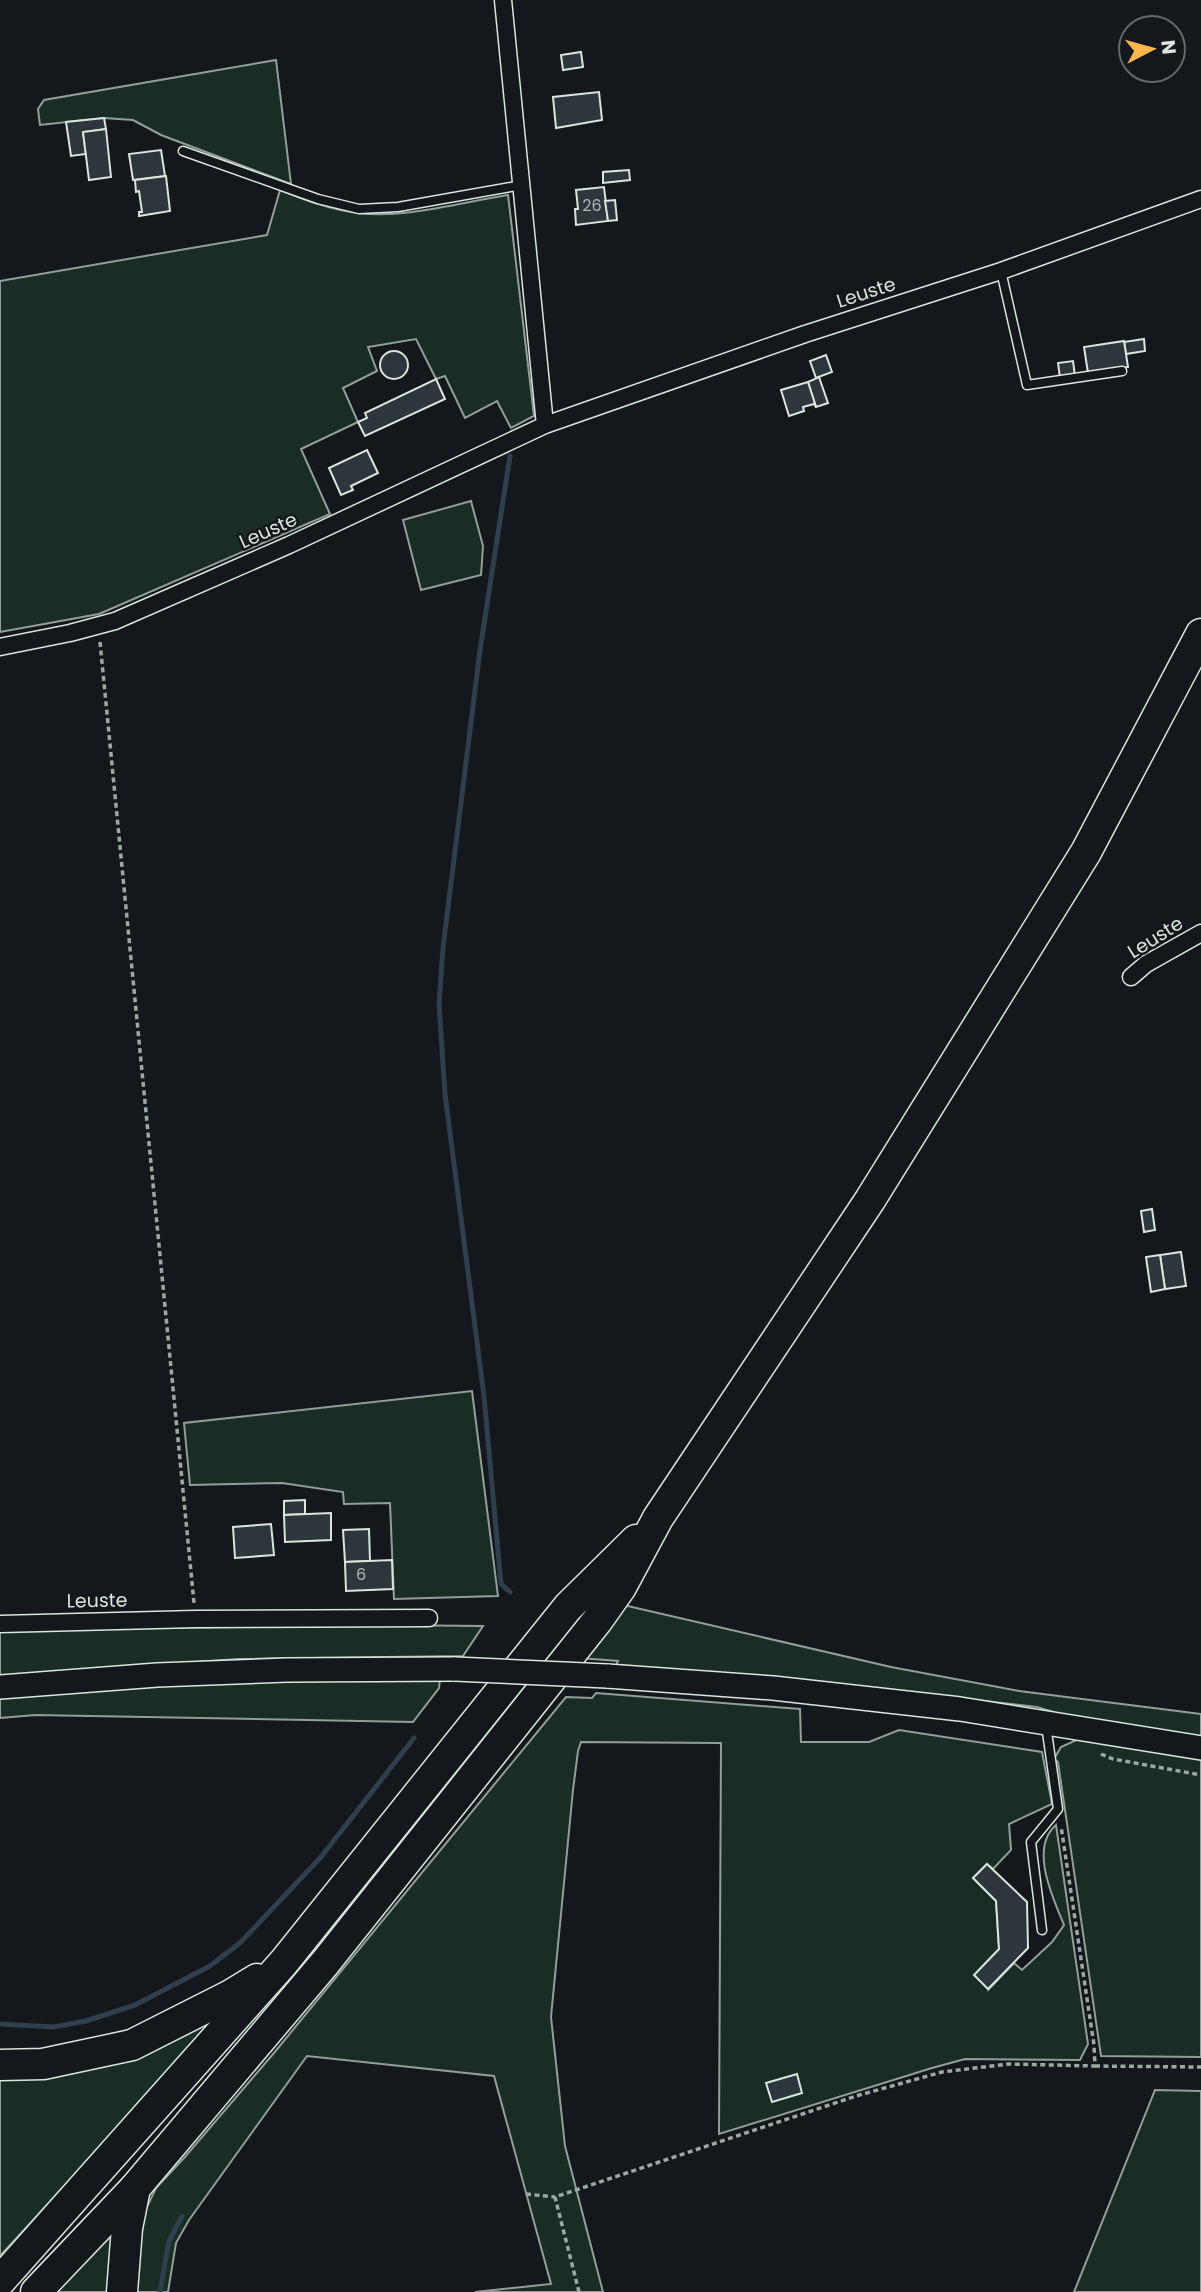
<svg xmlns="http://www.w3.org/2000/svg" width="1201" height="2292" viewBox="0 0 1201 2292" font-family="Poppins,sans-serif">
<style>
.green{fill:#1a2d24;stroke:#939e99;stroke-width:2}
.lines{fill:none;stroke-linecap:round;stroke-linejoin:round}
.stream{stroke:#2f3f4d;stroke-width:5}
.building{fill:#2c363c;stroke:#d8e6dc;stroke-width:2}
.lane-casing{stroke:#d8e6dc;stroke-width:11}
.street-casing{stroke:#d8e6dc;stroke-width:19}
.secondary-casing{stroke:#d8e6dc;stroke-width:26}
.highway-casing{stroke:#d8e6dc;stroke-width:33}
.path{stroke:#9da8a2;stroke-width:3.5;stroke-dasharray:5 3.5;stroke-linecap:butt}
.lane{stroke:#14181c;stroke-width:8}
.street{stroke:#14181c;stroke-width:16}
.secondary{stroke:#14181c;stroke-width:23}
.highway{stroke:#14181c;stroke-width:30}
.secondary-bridge-casing{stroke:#d8e6dc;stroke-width:26;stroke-linecap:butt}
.secondary-bridge{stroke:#14181c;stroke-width:23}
.labels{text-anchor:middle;stroke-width:5;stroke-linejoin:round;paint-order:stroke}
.number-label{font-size:16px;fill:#adbab4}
.street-label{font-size:19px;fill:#d8e6dc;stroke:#14181c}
</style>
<rect width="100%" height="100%" fill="#14181c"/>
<g class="green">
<path d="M276,60L291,184L161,135L133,120L104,118L40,125L38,109L44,100Z"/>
<path d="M280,190C305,200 331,210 358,213C404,219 462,202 508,195L534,416L511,428L497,401L465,418L445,376L436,379L416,339L368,347L377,371L343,388L358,422L301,449L330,514L99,614L0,632V281L267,235Z"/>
<path d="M471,501L483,546L481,575L421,590L403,520Z"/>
<path d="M472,1391L498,1596L394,1599L390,1503L344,1504L343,1492L282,1483L190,1485L184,1423Z"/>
<path d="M619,1604L891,1667L1019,1691L1201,1714V1738L1060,1714L1037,1707L780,1678L616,1665L618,1661L578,1658Z"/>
<path d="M381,1625L483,1626L463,1656L238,1659L0,1676V1630Z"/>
<path d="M440,1679L439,1688L413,1722L35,1715L0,1718V1696L250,1680Z"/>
<path d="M596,1693L800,1709L801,1742H869L899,1730L1042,1752L1052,1804L1009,1824L1011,1850L993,1869L987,1864L973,1878L996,1901L999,1949L989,1989L1014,1963L1022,1970L1052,1942L1064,1925C1053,1898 1029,1848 1056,1825L1088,2044L1080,2060L965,2059L932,2068L719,2134L721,1743L581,1742L578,1751L573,1790L551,2017L565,2146L603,2292H475L551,2284L494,2076L307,2056L189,2220L176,2243L168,2292H131L146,2209L156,2188L184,2158L274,2053L566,1697L592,1698Z"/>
<path d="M1085,1736L1201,1757V2057L1101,2056L1058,1762L1054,1759L1061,1747Z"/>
<path d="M217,2020L0,2256V2075L173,2037Z"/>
<path d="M1155,2090L1201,2091V2292H1074Z"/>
<path d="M111,2233L114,2234L111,2292H55Z"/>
</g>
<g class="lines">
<g class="stream">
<path d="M510,456L480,650L443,948L439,1004L445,1094L484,1396L501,1584L510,1592"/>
<path d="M0,2024L53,2027L86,2021L135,2005L210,1966L241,1942L321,1857L414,1738"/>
<path d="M160,2292L169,2241L182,2216"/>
</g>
</g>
<g class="building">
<path d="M581,52L583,67L563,70L561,55Z"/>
<path d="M599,92L602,120L556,128L553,97Z"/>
<path d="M104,118L106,129L83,132L86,154L71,156L66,122Z"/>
<path d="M106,129L111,177L89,180L83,132Z"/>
<path d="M161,150L165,176L133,180L129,154Z"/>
<path d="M629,170L630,180L603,183V172Z"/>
<path d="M166,176L170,211L139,216V212H142L139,191L136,192L135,180Z"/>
<path d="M604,187L608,221L576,225L575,209H578L576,190Z"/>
<path d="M615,200L617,220L608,221L605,201Z"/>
<path d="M1144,339L1145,351L1126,354L1124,342Z"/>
<path d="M1124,341L1128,367L1088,373L1084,347Z"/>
<circle cx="394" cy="365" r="14"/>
<path d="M826,355L832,372L816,378L810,361Z"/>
<path d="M1073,361L1075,376L1060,378L1058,363Z"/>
<path d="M819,377L828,403L816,407L808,382Z"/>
<path d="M436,379L445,399L365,436L358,422L367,418L365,413Z"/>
<path d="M808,382L816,407L814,404L803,407L804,411L789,416L781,390Z"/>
<path d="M367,450L378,473L351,486L353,490L341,495L329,468Z"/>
<path d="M1152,1209L1155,1230L1144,1232L1141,1211Z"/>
<path d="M1181,1252L1186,1286L1165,1289L1160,1255Z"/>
<path d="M1160,1255L1165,1289L1151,1292L1146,1257Z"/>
<path d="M305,1500V1514L284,1515V1501Z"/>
<path d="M331,1513V1540L285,1542L284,1515Z"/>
<path d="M271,1524L274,1555L235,1558L233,1527Z"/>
<path d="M369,1529L370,1561L345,1562L343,1530Z"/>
<path d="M392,1560L393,1589L346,1591L345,1562Z"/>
<path d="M987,1864L1027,1902L1028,1948L988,1989L974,1975L999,1949L996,1901L973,1878Z"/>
<path d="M797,2074L802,2093L772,2102L766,2083Z"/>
</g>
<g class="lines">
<defs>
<g id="lane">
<path d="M183,151L318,199L359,209L398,207L522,185"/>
<path d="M1001,271L1027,385L1122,371"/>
<path d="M1042,1930L1031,1842L1058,1809L1046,1725"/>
</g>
<g id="street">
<path d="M503,0L545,425"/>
<path d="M0,647L70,633L115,621L289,545L545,425L805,334L1001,271L1201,199"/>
<path d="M1131,977L1146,964L1201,933"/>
<path d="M0,1624L195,1619L429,1618"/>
</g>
<g id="secondary">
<path d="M607,1676L773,1688L960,1709L1201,1748"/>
<path d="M0,1687L157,1675L287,1670L455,1669"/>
</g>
<g id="highway">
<path d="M0,2065L43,2064L132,2045L229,1996L257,1979"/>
<path d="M0,2281L284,1962L568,1607L636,1540"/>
<path d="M36,2292L135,2188L325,1963L597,1621L621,1587L658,1518L870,1200L1086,852L1201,634"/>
<path d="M122,2292L127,2228L135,2188"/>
</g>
</defs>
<use href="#lane" class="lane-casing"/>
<use href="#street" class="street-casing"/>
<use href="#secondary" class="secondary-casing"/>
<use href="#highway" class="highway-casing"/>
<g class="path">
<path d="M100,642L194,1603"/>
<path d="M1101,1754L1113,1759L1201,1775"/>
<path d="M1095,2066L1201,2067"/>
<path d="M526,2194L555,2197"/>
<path d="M579,2292L555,2197L856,2096L942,2072L1009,2064L1095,2066L1094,2045L1061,1826"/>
</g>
<use href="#lane" class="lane"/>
<use href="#street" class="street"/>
<use href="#secondary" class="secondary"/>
<use href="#highway" class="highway"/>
<defs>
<path id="secondary-bridge" d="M455,1669L607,1676"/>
</defs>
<use href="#secondary-bridge" class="secondary-bridge-casing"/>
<use href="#secondary-bridge" class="secondary-bridge"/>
</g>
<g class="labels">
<g class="number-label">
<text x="592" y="211">26</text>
<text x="361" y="1580">6</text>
</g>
<g class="street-label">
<text transform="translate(866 292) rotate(-18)" y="7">Leuste</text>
<text transform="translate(268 530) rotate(-24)" y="7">Leuste</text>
<text transform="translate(1155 937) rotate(-32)" y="7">Leuste</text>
<text transform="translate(97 1600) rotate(-1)" y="7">Leuste</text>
</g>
</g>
<g transform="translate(1152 49) rotate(84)"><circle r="33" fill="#14181c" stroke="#626a69" stroke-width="2"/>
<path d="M0-5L12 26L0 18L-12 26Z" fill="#ffb74d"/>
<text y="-10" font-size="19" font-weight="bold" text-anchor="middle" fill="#d8e6dc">N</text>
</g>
</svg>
